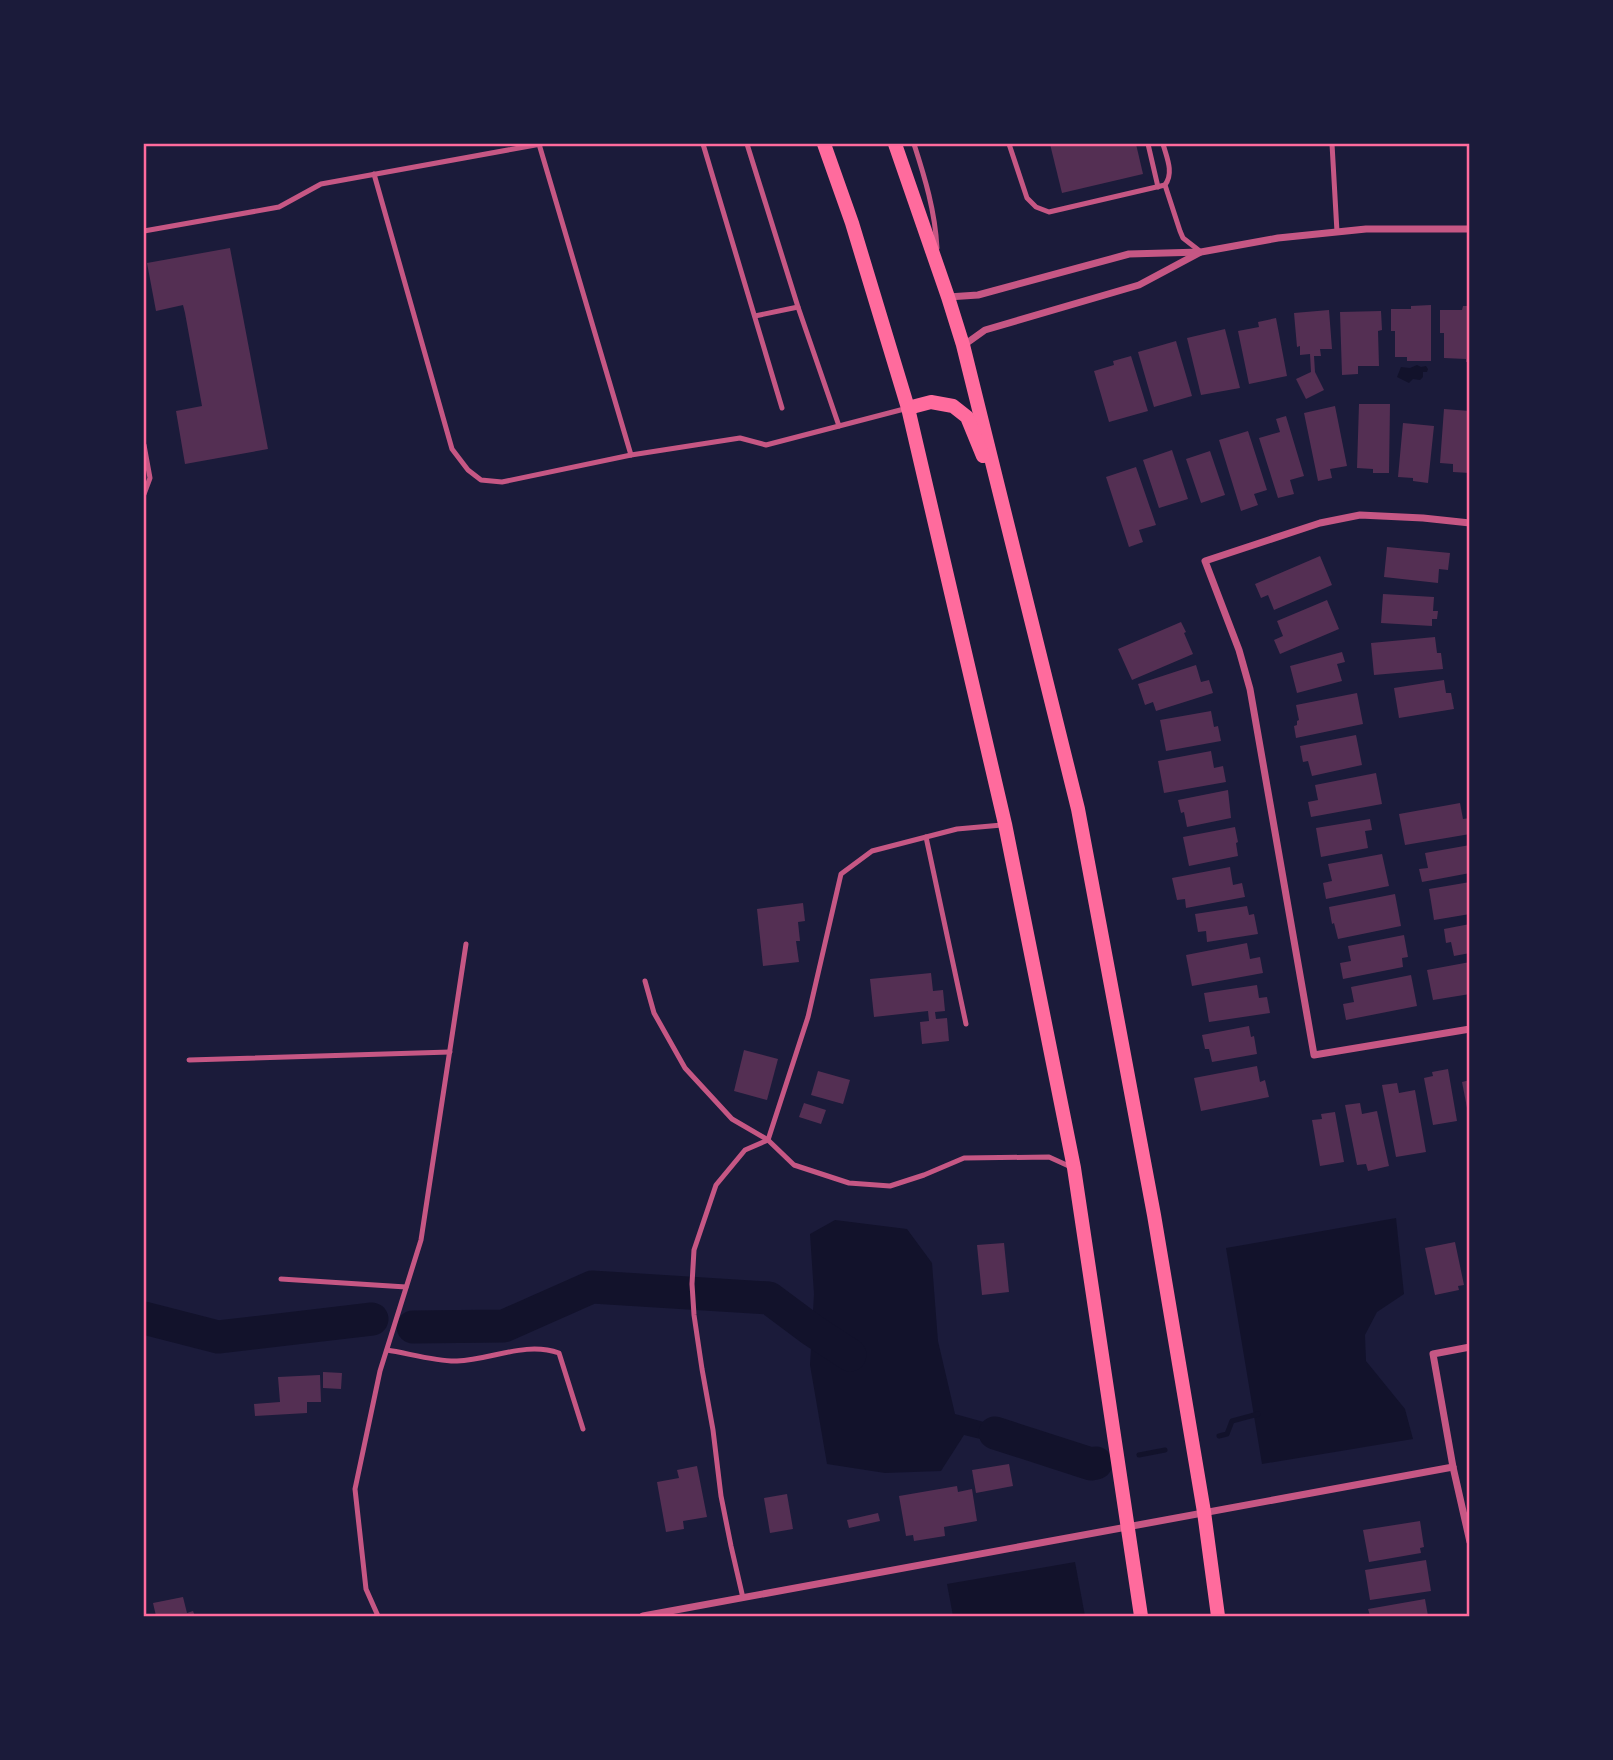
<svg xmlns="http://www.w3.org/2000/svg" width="1613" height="1760" viewBox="0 0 1613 1760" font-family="'Fira Sans',sans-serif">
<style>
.water{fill:#12122b}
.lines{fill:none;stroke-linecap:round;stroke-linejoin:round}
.stream{stroke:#12122b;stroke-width:5}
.river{stroke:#12122b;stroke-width:33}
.building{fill:#542f53}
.service{stroke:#c65784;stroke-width:5}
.minor{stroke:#c65784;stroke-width:7}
.secondary{stroke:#ff6b9d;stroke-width:14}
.neatline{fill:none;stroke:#ff6b9d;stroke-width:2.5}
</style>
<rect width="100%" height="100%" fill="#1b1b3a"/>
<g class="water">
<path d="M1417,365L1421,367L1426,366L1428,369L1427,372H1423V377L1420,380L1413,379L1409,383L1397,377L1401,367L1410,368Z"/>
<path d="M1396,1218L1404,1294L1377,1312L1365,1335L1366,1361L1405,1409L1413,1439L1262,1464L1226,1248Z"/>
<path d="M835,1220L907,1229L932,1263L938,1341L955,1414L1034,1436L1038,1453L964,1435L941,1471L885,1473L827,1464L810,1365L814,1294L810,1234Z"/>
<path d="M1075,1562L1085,1616H953L947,1584Z"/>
</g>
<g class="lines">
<g class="stream">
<path d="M1219,1436L1227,1434L1232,1421L1258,1414"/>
<path d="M1139,1455L1165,1450"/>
</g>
<g class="river">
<path d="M144,1318L218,1337L372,1319"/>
<path d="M413,1327L504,1326L592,1287L769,1298L812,1330L850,1355"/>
<path d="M995,1433L1091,1464L1096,1463"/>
</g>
</g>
<g class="building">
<path d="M1050,144H1136L1143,174L1062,193Z"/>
<path d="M230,248L268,449L185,464L176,411L202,406L185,313L183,305L156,311L147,263Z"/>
<path d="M1431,305V361H1407V357H1395V331H1391V309H1411V306Z"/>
<path d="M1463,306H1470V362H1466V359L1444,358V333H1440V310H1462Z"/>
<path d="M1329,310L1332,349H1320L1321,356H1314L1315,372L1324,390L1306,399L1296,379L1311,372L1310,354L1300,355V346L1297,347L1294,313Z"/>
<path d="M1381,311L1382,330L1378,331L1379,366H1358V374L1342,375L1340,312Z"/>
<path d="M1276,318L1287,376L1249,384L1238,331L1259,327L1258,322Z"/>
<path d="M1225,329L1240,388L1201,395L1187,338Z"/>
<path d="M1176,341L1192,396L1154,407L1138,352Z"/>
<path d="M1131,356L1148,411L1109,422L1094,371L1114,365L1113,361Z"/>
<path d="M1359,404H1390L1389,473H1373V469L1357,468Z"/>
<path d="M1335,406L1347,466L1330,469L1332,478L1318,481L1304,413Z"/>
<path d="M1444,409L1470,411V473L1453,472V464L1440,463Z"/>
<path d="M1286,416L1304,476L1290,480L1294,494L1278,498L1259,438L1280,432L1276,419Z"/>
<path d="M1403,423L1434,426L1428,483L1413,481V478L1398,477Z"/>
<path d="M1248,431L1267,490L1254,494L1258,505L1241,511L1219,440Z"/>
<path d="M1172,450L1188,499L1159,508L1143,460Z"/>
<path d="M1210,451L1225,495L1201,503L1186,459Z"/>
<path d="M1136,467L1156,525L1139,530L1143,542L1129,547L1106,477Z"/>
<path d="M1387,547L1450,553L1448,570L1439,569L1438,583L1384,577Z"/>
<path d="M1320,556L1332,585L1274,610L1268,595L1261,598L1255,584Z"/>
<path d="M1383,594L1434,597L1433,611H1438L1437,619H1432V626L1381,623Z"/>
<path d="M1327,600L1339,629L1280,654L1274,640L1283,636L1277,621Z"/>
<path d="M1181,622L1186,632L1184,633L1193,654L1132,680L1118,649Z"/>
<path d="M1435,637L1437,653H1441L1443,669L1374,675L1371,643Z"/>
<path d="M1342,652L1345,662L1337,664L1342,681L1297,693L1290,666Z"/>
<path d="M1196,665L1201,682L1209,680L1213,693L1156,711L1153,702L1145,705L1138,684Z"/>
<path d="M1444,680L1446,693H1451L1454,709L1399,718L1394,688Z"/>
<path d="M1357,693L1363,724L1296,738L1294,726L1297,725V721L1299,720L1296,705Z"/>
<path d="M1211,711L1214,727L1218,726L1221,741L1166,751L1160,720Z"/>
<path d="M1356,735L1362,765L1312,776L1308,761L1303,762L1300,746Z"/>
<path d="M1211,751L1214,768L1223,766L1226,782L1164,793L1158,761Z"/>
<path d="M1376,773L1382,804L1311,817L1308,802L1318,800L1315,785Z"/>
<path d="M1228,790L1231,818L1187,827L1184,812L1181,813L1178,800Z"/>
<path d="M1460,803L1463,819L1470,818V834L1405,845L1399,814Z"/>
<path d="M1370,819L1372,830L1365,831L1368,848L1321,857L1316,828Z"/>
<path d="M1235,827L1238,842L1236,843L1238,856L1189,866L1183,837Z"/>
<path d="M1470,845V873L1422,882L1419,869L1428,868L1425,853Z"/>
<path d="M1382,854L1389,886L1326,899L1323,883L1332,881L1328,864Z"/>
<path d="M1230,867L1233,885L1242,883L1245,897L1186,908L1185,899L1177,900L1172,878Z"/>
<path d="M1470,882V914L1434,920L1429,889Z"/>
<path d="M1395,894L1401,926L1338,939L1334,923L1332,924L1329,907Z"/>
<path d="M803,903L805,921L798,922L800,941H796L799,962L763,966L757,909Z"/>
<path d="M1247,906L1249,915L1254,914L1258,934L1207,942L1206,931L1198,932L1195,914Z"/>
<path d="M1470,924V953L1454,956L1451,942L1446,943L1444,929Z"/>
<path d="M1404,935L1408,957L1402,958L1403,967L1343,979L1340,963L1351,961L1348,946Z"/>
<path d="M1247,943L1250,959L1260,957L1263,973L1192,986L1186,955Z"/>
<path d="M1470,962V994L1433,1000L1427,970Z"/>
<path d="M931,973L933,991L943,990L945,1011L935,1012L936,1019L947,1018L949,1041L922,1044L920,1022L929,1021L928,1011L874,1017L870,979Z"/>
<path d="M1411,975L1417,1006L1346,1020L1343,1004L1354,1002L1351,987Z"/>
<path d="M1257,985L1259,998L1267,997L1270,1013L1209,1022L1204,993Z"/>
<path d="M1249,1026L1251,1037L1254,1036L1257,1054L1212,1062L1209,1049H1205L1202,1035Z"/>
<path d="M744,1050L778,1059L767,1100L734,1091Z"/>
<path d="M1257,1066L1260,1082L1265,1080L1269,1097L1201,1111L1194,1078Z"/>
<path d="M1448,1069L1457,1121L1433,1125L1424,1078L1433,1076L1432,1072Z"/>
<path d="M818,1071L850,1080L843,1104L811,1095Z"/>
<path d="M1470,1080V1113H1468L1462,1082Z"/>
<path d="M1397,1083L1399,1093L1415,1090L1426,1152L1396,1157L1382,1085Z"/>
<path d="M804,1103L826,1110L821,1124L799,1117Z"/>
<path d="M1360,1103L1362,1114L1377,1111L1389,1166L1368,1171L1366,1164L1357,1165L1345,1105Z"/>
<path d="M1335,1112L1344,1162L1320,1166L1312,1120L1322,1119L1321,1114Z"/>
<path d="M1455,1242L1464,1285L1458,1286L1459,1290L1435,1295L1425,1248Z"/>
<path d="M1004,1243L1009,1292L982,1295L977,1245Z"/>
<path d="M323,1372L342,1373L341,1389L323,1388Z"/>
<path d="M320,1375L321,1402H307V1413L255,1416L254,1404L280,1402L278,1377Z"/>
<path d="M1009,1464L1013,1486L976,1493L972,1470Z"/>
<path d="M697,1466L707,1517L683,1521L684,1529L666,1532L657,1482L679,1478L677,1470Z"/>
<path d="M957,1486L958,1492L972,1489L977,1521L944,1527L945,1536L914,1541L913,1535L906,1536L899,1496Z"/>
<path d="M787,1494L793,1529L770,1533L764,1498Z"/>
<path d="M878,1513L880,1521L849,1528L847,1520Z"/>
<path d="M1420,1521L1424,1547L1420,1548L1421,1553L1369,1562L1363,1530Z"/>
<path d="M1426,1560L1431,1591L1370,1600L1365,1570Z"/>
<path d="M183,1597L187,1613L193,1611L195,1616H156L153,1603Z"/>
<path d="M1425,1599L1428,1616H1370L1368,1609Z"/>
</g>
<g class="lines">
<g class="service">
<path d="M539,144L631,455"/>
<path d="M703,144L782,408"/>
<path d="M747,144L798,307L839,426L908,408"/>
<path d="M914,144C925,178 935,211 937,248"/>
<path d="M1009,144L1027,198L1036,207L1049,212L1165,185"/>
<path d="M1148,144L1158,187"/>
<path d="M1163,144C1167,158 1174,173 1165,185L1180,231L1183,238L1201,252"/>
<path d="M1332,144L1337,232"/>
<path d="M374,174L452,449L468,470L481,480L502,482L631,455L740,438L766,445L839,426"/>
<path d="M144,231L279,207L321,184L541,144"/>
<path d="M755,316L798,307"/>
<path d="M144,445L150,478L144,494"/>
<path d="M926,837L966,1024"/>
<path d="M645,981L654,1013L685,1068L732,1119L768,1140L794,1165L849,1183L890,1186L924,1175L964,1158L1049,1157L1071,1167"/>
<path d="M189,1060L450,1052"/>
<path d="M281,1279L406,1287"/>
<path d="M387,1350C407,1353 438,1362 457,1361C491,1360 525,1341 559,1353L583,1429"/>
<path d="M743,1598L731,1546L721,1496L713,1430L702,1369L694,1315L692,1284L694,1250L716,1185L745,1150L768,1140L808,1017L841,874L872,851L957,829L1002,825"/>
<path d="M378,1616L366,1589L355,1489L380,1371L421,1240L466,944"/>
</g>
<g class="minor">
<path d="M948,297L978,295L1129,254L1201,252L1278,238L1366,229H1470"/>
<path d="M964,345L985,330L1139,285L1199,253"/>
<path d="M1470,523L1423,518L1360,515L1320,523L1205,561L1239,650L1250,689L1314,1055L1470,1029"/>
<path d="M1470,1347L1433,1354L1453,1467L1470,1542"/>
<path d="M643,1616L1453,1467"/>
</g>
<g class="secondary">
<path d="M824,144L852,223L908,408L1005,824L1074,1168L1141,1616"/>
<path d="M895,144L948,297L963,345L1078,809L1154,1215L1204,1512L1218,1616"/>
<path d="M908,408L931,402L953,406L967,417L983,456"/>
</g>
</g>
<rect width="1613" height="1760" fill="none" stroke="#1b1b3a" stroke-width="290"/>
<rect x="145" y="145" width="1323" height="1470" class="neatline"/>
</svg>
